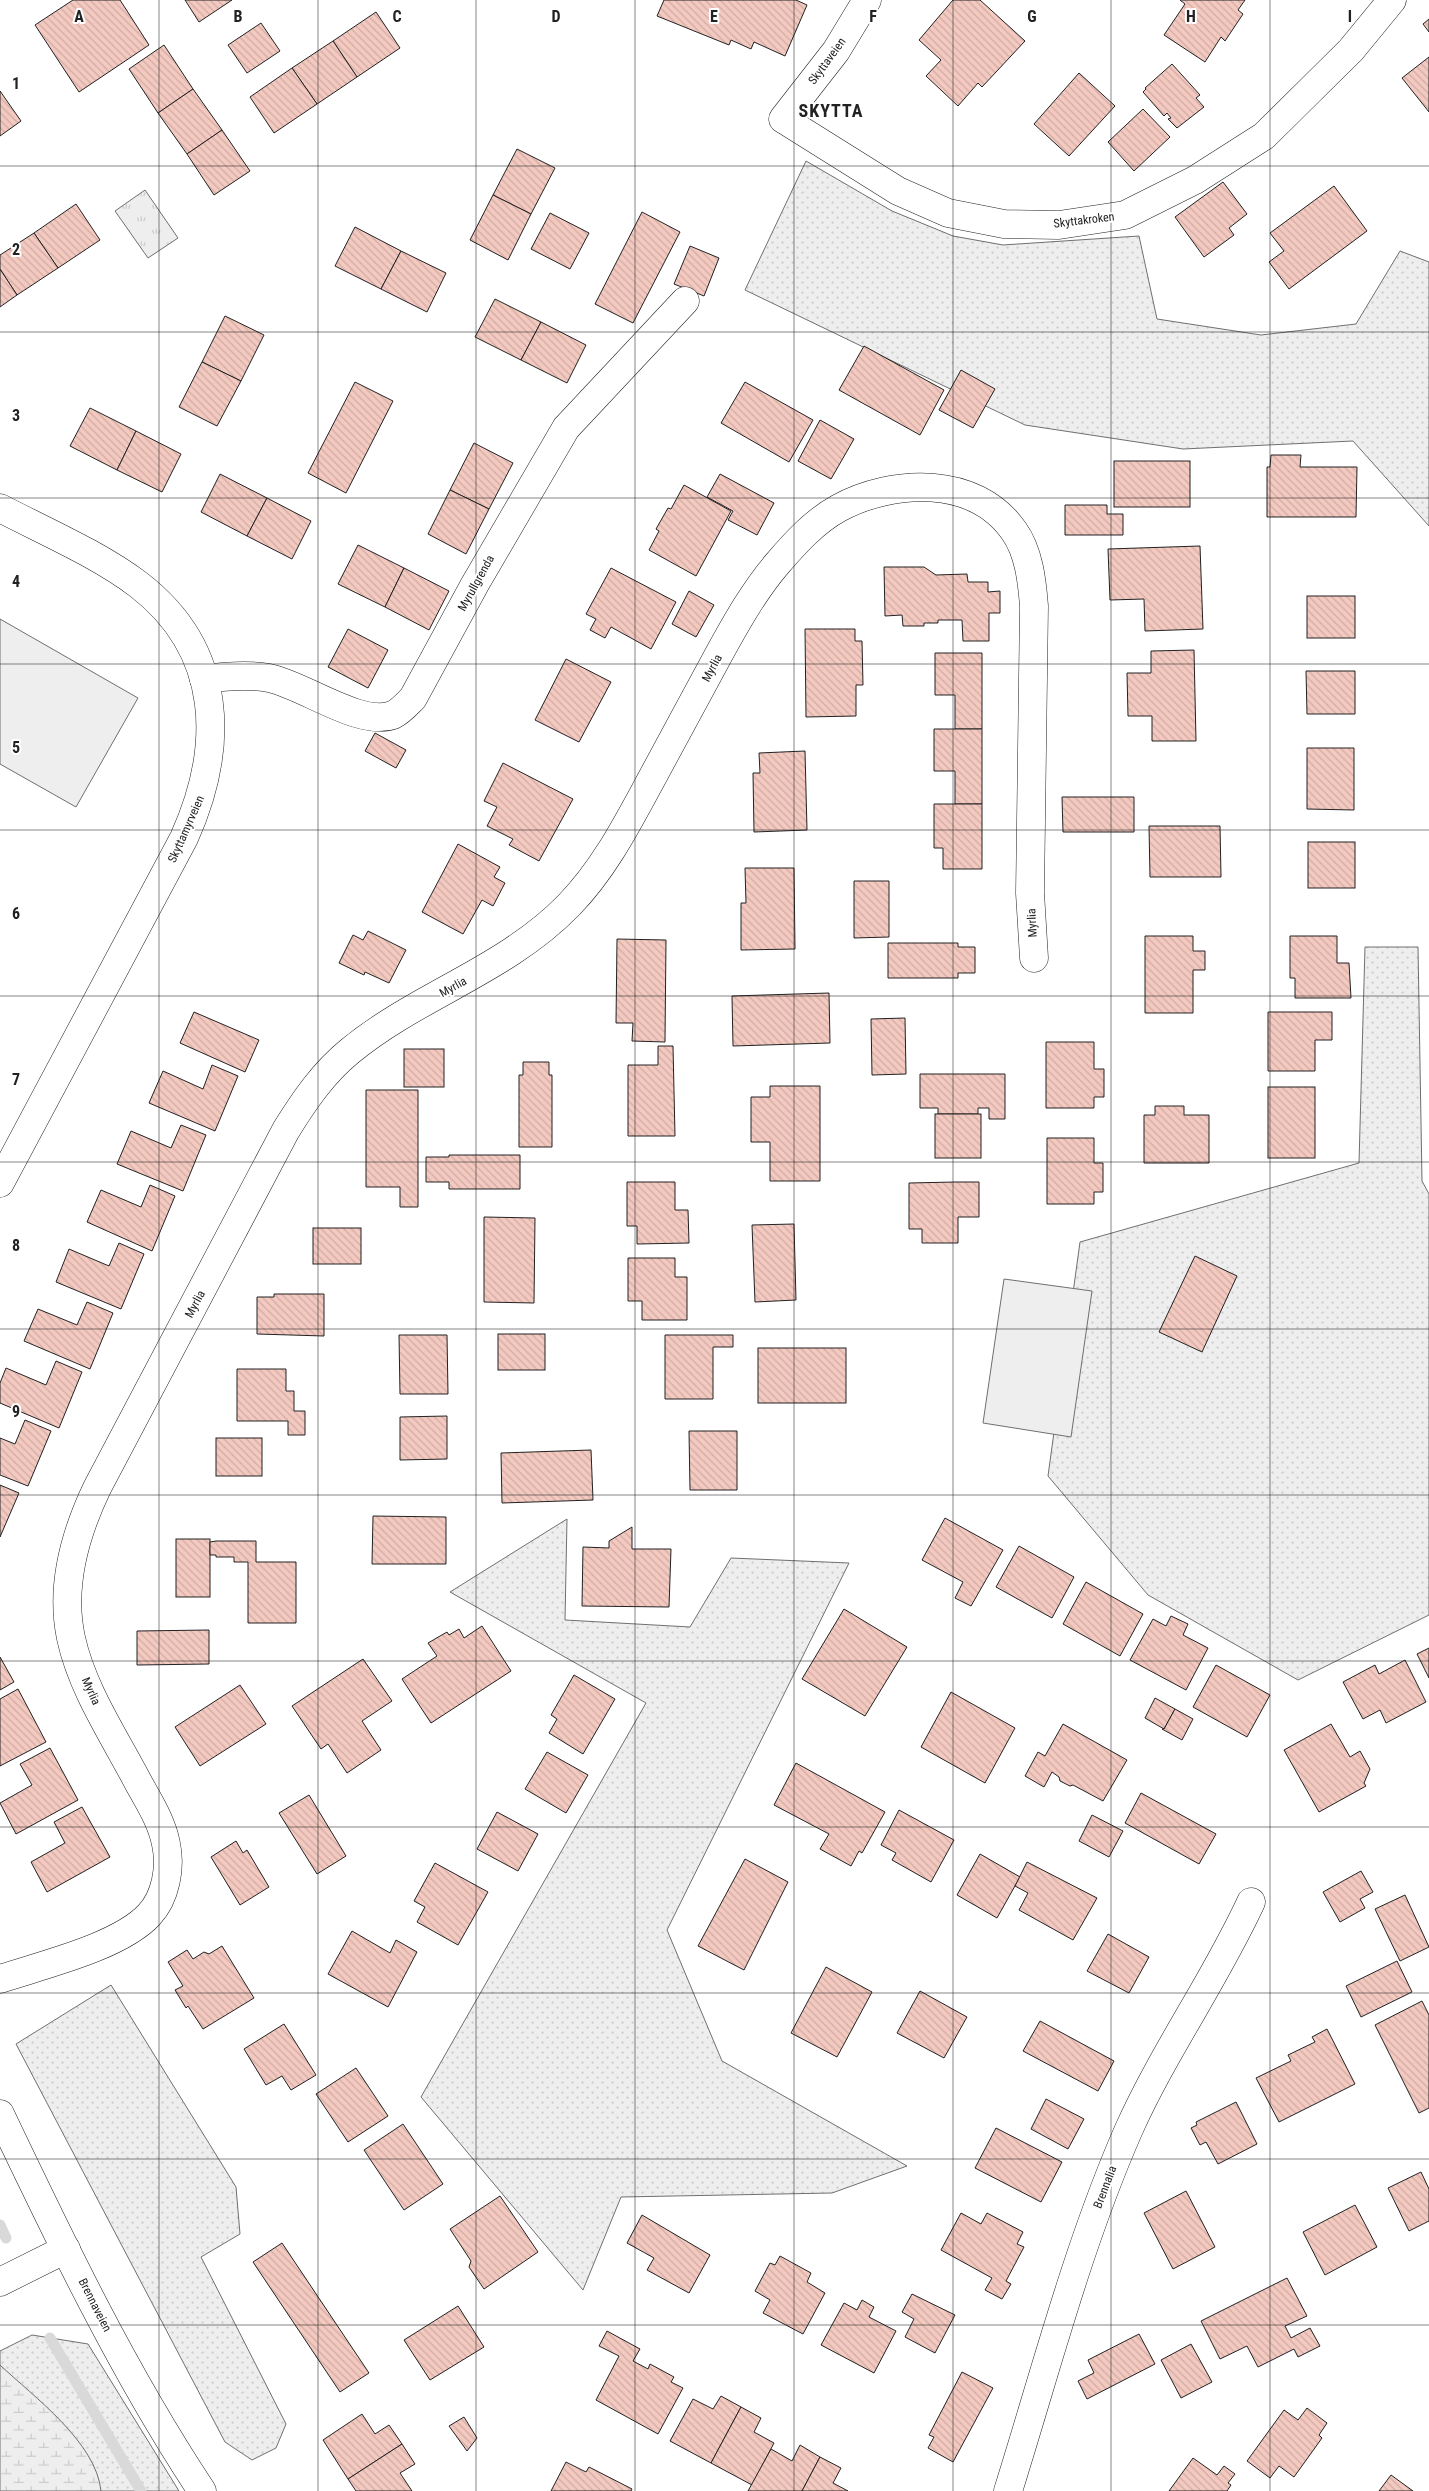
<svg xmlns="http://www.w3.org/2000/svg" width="1429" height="2491" viewBox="0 0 1429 2491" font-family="'Roboto Condensed',sans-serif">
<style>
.grass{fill:url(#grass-dots);stroke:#6f6f6f}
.wetland{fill:url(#wetland-marsh);stroke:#6f6f6f}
.park{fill:url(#park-tufts);stroke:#6f6f6f}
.pitch{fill:#eee;stroke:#6f6f6f}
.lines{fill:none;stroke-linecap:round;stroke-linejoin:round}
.stream{stroke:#d9d9d9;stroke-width:11}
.building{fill:url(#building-back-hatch);stroke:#222}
.minor-casing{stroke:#222;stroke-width:29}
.minor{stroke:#fff;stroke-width:28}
.grid{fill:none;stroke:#222;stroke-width:1;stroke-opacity:0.55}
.labels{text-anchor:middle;stroke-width:4;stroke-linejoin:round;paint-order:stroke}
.street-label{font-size:12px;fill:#222;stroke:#fff}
.district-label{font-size:18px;font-weight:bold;letter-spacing:1px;fill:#222;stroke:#fff}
.grid-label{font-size:16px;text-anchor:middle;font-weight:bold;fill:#222;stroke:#fff;stroke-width:4;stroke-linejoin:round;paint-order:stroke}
</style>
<defs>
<pattern id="grass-dots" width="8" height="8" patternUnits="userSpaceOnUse" patternTransform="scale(1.25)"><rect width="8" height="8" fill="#eee"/><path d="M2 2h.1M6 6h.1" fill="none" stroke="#ccc" stroke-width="1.8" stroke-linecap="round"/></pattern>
<pattern id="wetland-marsh" width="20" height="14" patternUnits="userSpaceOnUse" patternTransform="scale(1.25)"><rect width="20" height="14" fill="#eee"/><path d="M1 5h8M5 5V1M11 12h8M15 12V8" fill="none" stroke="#ccc"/></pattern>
<pattern id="park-tufts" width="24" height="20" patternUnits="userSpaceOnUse" patternTransform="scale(1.25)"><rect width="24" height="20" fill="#eee"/><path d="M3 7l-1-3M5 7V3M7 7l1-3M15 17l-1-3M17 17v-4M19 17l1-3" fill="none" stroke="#ccc"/></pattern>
<pattern id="building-back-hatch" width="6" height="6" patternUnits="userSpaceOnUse" patternTransform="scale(1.25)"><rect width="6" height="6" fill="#f3c9c0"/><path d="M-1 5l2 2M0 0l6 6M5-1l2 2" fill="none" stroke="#d0aca5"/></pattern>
</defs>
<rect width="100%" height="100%" fill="#fff"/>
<g class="grass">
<path d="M806,161L892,211L953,236L1003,245L1139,236L1157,319L1261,335L1356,324L1400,251L1429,262V526L1353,441L1183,449L1025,425L745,290Z"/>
<path d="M1365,947H1418L1422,1181L1429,1194V1615L1298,1680L1148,1595L1048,1476L1080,1242L1359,1163Z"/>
<path d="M567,1519L565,1620L690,1627L731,1558L849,1563L667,1930L722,2061L907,2166L832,2193L621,2197L583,2290L421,2097L646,1703L450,1592Z"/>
<path d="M111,1985L236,2187L240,2234L201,2257L286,2424L276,2448L252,2460L225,2442L16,2044Z"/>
<path d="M32,2335L88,2344L179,2491H0V2351Z"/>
</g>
<path class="wetland" d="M0,2365C34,2397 96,2442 101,2491H0Z"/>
<path class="park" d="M145,190L178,238L148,258L115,211Z"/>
<g class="pitch">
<path d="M0,619L138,698L76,807L0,764Z"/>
<path d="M1004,1279L1092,1291L1071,1437L983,1423Z"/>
</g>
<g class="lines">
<g class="stream">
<path d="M0,2225L6,2238"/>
<path d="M50,2338L141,2491"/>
</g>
</g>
<g class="building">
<path d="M73,0H120L149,45L79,92L35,25Z"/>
<path d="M185,0H232L199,22Z"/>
<path d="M664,0H796L807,5L785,56L754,42L751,49L731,40L729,45L657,16Z"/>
<path d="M953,0H980L1025,41L982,87L978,83L958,106L926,76L941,60L919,40Z"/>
<path d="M1180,0H1245L1238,10L1243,14L1225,41L1221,37L1205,62L1164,35L1185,4Z"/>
<path d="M376,12L400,48L357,77L333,41Z"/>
<path d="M1429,19V32L1423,24Z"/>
<path d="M261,23L280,51L247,73L228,45Z"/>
<path d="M333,41L357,77L317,104L292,68Z"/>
<path d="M164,45L193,89L158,113L129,69Z"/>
<path d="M1429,57V112L1402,78Z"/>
<path d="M1172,64L1200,95L1196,98L1204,107L1177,128L1168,119L1171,118L1167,113L1164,116L1143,92L1146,89L1145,88Z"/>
<path d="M292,68L317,104L274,133L250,97Z"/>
<path d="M1079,73L1115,106L1069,156L1034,124Z"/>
<path d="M193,89L222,130L187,154L158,113Z"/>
<path d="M0,91L21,121L0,136Z"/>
<path d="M1143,109L1170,137L1134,171L1108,142Z"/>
<path d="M222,130L250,171L214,195L187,154Z"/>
<path d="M517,149L555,168L531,214L493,195Z"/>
<path d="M1223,182L1247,214L1229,228L1234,235L1204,257L1175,217Z"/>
<path d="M1334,186L1367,231L1289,289L1269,262L1284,251L1270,233Z"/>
<path d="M493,195L531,214L508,260L470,240Z"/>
<path d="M76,204L100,240L58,268L34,233Z"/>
<path d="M642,212L680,232L633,323L595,304Z"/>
<path d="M550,213L589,233L570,269L531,249Z"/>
<path d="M355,227L401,251L381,289L335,266Z"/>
<path d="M34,233L58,268L17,295L0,269V255Z"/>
<path d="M690,246L719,258L704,296L674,284Z"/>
<path d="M401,251L446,273L427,312L381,289Z"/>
<path d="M0,269L17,295L0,307Z"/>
<path d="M495,299L541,322L521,360L475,337Z"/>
<path d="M225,316L264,335L241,381L202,362Z"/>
<path d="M541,322L586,345L567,383L521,360Z"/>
<path d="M864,346L944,390L920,435L839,390Z"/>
<path d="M202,362L241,381L217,426L179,407Z"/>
<path d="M961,370L995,389L973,428L939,410Z"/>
<path d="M355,382L393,401L346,493L308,473Z"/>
<path d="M745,382L813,420L789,462L721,423Z"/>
<path d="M90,408L136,431L117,470L70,446Z"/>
<path d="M820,420L854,439L831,479L798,461Z"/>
<path d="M136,431L181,454L162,492L117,470Z"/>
<path d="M474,443L513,463L489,509L450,490Z"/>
<path d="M1271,455H1301L1300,467H1357L1356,517H1267V467H1270Z"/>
<rect x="1114" y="461" width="76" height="46"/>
<path d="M220,474L267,498L247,536L201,512Z"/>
<path d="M720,474L774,503L757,535L728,520L733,511L707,497Z"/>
<path d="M684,485L731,511L696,576L649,550L659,531L656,529L668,508L671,509Z"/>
<path d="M450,490L489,509L466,554L428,534Z"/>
<path d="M267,498L311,521L292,559L247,536Z"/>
<path d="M1065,505H1107V514H1123V535H1065Z"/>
<path d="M358,545L404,568L385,607L338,584Z"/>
<path d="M1200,546L1203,629L1145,631L1144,599L1110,600L1108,549Z"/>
<path d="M884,567H924L936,575L967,574L968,582H988V592L1000,591V613H989V641H963L962,620H938V623H924V626H903L902,615L885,616Z"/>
<path d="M404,568L449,591L429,630L385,607Z"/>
<path d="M611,568L676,602L651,649L611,627L605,638L590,630L596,619L586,614Z"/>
<path d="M689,591L714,605L696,637L672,624Z"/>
<rect x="1307" y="596" width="48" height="42"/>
<path d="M348,629L388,650L368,688L328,667Z"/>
<path d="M805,629H855V641H862L863,685H856V716L806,717Z"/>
<path d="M1194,650L1196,741H1152V716H1128L1127,673H1151V651Z"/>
<path d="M935,653H982V729H955V695H935Z"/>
<path d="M566,659L611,682L579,742L535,720Z"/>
<path d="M1306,671H1355V714H1307Z"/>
<path d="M934,729H982V804H955V771H934Z"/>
<path d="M375,733L406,750L396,768L365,751Z"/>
<path d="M1307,748H1354V810L1307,809Z"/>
<path d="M805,751L807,830L754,832L753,773H760L759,753Z"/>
<path d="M503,763L573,799L539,861L509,845L513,839L487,826L497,807L484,801Z"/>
<path d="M1062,797H1134V832H1063Z"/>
<path d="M934,804H982V869H943V848H934Z"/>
<path d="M1149,826H1220L1221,877H1150Z"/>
<rect x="1308" y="842" width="47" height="46"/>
<path d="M458,844L500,867L494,877L505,883L493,906L482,900L463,934L422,912Z"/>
<path d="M745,868H794L795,949L741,950V903H746Z"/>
<path d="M854,881H889V937L854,938Z"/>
<path d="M368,931L406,950L389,983L365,972L364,975L339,963L353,935L363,940Z"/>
<path d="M1145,936H1193V951H1205V970H1193V1013H1145Z"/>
<path d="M1290,936H1337V963H1349L1351,998H1295V978H1290Z"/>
<path d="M617,939L666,940L665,1042L632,1041L633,1023H616Z"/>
<path d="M888,943H958V947H975V973H958V978H888Z"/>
<path d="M829,993L830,1043L733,1046L732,996Z"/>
<path d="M194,1012L259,1040L245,1072L180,1043Z"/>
<path d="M1268,1012H1332V1040H1315V1071H1268Z"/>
<path d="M905,1018L906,1074L872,1075L871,1019Z"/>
<path d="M1046,1042H1094V1069H1104V1097H1094V1108H1046Z"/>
<path d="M658,1046H673L675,1136H628V1065H658Z"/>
<rect x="404" y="1049" width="40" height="38"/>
<path d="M523,1062H549V1075H552V1147H519V1075H523Z"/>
<path d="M212,1065L238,1076L215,1131L149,1103L163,1071L203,1089Z"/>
<path d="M920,1074H1005V1119H989V1108H978V1114H938V1108H920Z"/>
<path d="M770,1086H820V1181H770V1142H751V1097H770Z"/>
<rect x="1268" y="1087" width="47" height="71"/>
<path d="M366,1090H418V1207H400V1187H366Z"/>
<path d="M1155,1106H1184V1115H1209V1163H1144V1115H1155Z"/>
<rect x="935" y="1114" width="46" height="44"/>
<path d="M181,1125L206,1135L183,1191L117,1164L131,1131L171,1148Z"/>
<path d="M1047,1138H1094V1163H1103V1192H1094V1204H1047Z"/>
<path d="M449,1155H520V1189H449V1182H426V1157H449Z"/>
<path d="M627,1182H675V1210H688L689,1243L637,1244V1226H627Z"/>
<path d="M955,1182H979V1217H958V1243H922V1229H909V1183Z"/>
<path d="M150,1185L175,1196L152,1251L87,1222L101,1190L141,1207Z"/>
<path d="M484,1217L535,1218L534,1303L484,1302Z"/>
<path d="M794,1224L796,1300L755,1302L752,1225Z"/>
<rect x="313" y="1228" width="48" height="36"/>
<path d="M119,1243L144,1254L121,1309L56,1282L69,1249L109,1266Z"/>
<path d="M1195,1256L1237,1276L1202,1352L1159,1332Z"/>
<path d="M628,1258H675V1277H687V1320H642V1301H628Z"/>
<path d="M274,1294H324V1336L257,1334V1297H274Z"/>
<path d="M87,1302L113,1313L90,1369L24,1341L38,1309L77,1325Z"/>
<rect x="498" y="1334" width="47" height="36"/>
<path d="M399,1335H447L448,1394H400Z"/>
<path d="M665,1335H733V1347H713V1399H665Z"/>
<rect x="758" y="1348" width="88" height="55"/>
<path d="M56,1361L82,1372L59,1428L0,1403V1383L6,1368L46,1385Z"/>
<path d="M237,1369H286V1391H294V1411H305V1435H288V1421H237Z"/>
<path d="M447,1416V1459L400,1460V1417Z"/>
<path d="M25,1420L51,1431L28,1486L0,1475V1438L15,1444Z"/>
<path d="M689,1431H737V1490H690Z"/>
<rect x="216" y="1438" width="46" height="38"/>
<path d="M591,1450L593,1500L502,1503L501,1453Z"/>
<path d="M0,1485L19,1493L0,1537Z"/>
<path d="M373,1516L446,1517V1564H372Z"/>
<path d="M945,1518L1003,1550L971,1606L955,1598L963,1582L922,1560Z"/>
<path d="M632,1527V1549H671L669,1607L582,1606L583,1547L609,1548V1541Z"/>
<rect x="176" y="1539" width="34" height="58"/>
<path d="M216,1541H256V1562H296V1623H248V1562H234V1557H216V1555H210V1542Z"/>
<path d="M1019,1546L1074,1577L1052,1618L996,1587Z"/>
<path d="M1086,1582L1143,1614L1120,1656L1063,1624Z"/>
<path d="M844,1609L907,1647L865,1716L802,1679Z"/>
<path d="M1171,1616L1188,1624L1183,1635L1208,1648L1186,1690L1130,1660L1153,1619L1166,1626Z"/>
<path d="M482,1626L511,1671L431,1723L402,1679L437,1656L428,1643L447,1632L449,1635L459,1629L464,1638Z"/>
<path d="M209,1630V1664L137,1665V1631Z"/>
<path d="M1429,1648V1678L1417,1654Z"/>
<path d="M0,1657L14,1682L0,1690Z"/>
<path d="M363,1659L392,1701L362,1721L381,1750L347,1773L328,1744L321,1749L292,1706Z"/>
<path d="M1405,1660L1426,1702L1386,1723L1380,1710L1363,1719L1343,1682L1375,1665L1379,1674Z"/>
<path d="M1216,1665L1270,1695L1247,1737L1193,1707Z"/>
<path d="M574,1675L615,1699L583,1754L549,1733L557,1719L551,1715Z"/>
<path d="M240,1685L266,1724L200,1766L175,1727Z"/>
<path d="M18,1689L46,1742L0,1766V1699Z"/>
<path d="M951,1692L1015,1728L985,1783L921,1747Z"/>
<path d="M1155,1698L1175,1709L1164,1729L1145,1718Z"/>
<path d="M1175,1709L1193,1719L1182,1740L1162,1729H1164Z"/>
<path d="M1063,1724L1127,1760L1103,1801L1073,1785L1070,1786L1060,1781L1059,1777L1052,1772L1044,1787L1025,1776L1038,1752L1045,1756Z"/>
<path d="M1331,1724L1350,1757L1360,1751L1370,1769L1364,1783L1366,1786L1319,1812L1284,1750Z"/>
<path d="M50,1748L78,1800L16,1834L0,1803L32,1785L20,1764Z"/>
<path d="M547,1752L588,1775L566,1813L525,1789Z"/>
<path d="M796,1763L885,1812L862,1853L859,1851L851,1866L820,1849L829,1834L774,1805Z"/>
<path d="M1141,1793L1216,1834L1199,1864L1125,1823Z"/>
<path d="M309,1795L346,1856L317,1874L279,1813Z"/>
<path d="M82,1807L110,1857L47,1892L31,1862L65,1843L54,1822Z"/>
<path d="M899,1810L954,1840L931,1882L892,1860L896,1853L881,1845Z"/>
<path d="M497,1812L538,1834L518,1871L477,1849Z"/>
<path d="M1092,1815L1123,1831L1109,1857L1079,1841Z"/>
<path d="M236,1841L243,1853L247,1850L269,1887L240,1905L211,1857Z"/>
<path d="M980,1854L1020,1877L997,1918L957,1895Z"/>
<path d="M745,1859L788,1882L744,1970L698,1946Z"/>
<path d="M1027,1862L1097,1898L1073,1940L1019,1910L1028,1893L1015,1886Z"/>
<path d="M435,1863L488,1892L458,1945L417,1922L425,1907L414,1901Z"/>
<path d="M1361,1871L1373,1892L1360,1899L1365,1908L1340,1922L1323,1892Z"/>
<path d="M1405,1895L1429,1947L1400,1961L1375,1909Z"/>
<path d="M352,1931L390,1953L396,1940L417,1952L388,2007L328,1974Z"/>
<path d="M1108,1934L1149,1957L1129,1993L1087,1971Z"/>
<path d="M222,1946L254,1998L203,2029L188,2006L186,2008L175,1990L183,1986L168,1962L187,1950L193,1959L204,1952L209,1954Z"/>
<path d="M1397,1961L1412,1992L1361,2017L1346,1986Z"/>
<path d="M826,1967L872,1992L837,2057L791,2033Z"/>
<path d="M920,1991L967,2017L944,2058L897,2033Z"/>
<path d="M1422,2001L1429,2015V2108L1419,2113L1375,2025Z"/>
<path d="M1040,2021L1114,2061L1098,2091L1023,2051Z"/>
<path d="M284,2024L316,2075L291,2090L282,2076L266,2085L244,2049Z"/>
<path d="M1327,2029L1355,2084L1279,2122L1256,2078L1291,2061L1288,2055L1315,2042L1312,2037Z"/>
<path d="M356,2068L388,2116L348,2142L316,2094Z"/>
<path d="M1046,2099L1084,2119L1068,2149L1031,2129Z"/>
<path d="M1236,2102L1257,2144L1218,2164L1206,2142L1200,2145L1191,2128L1197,2125L1196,2122Z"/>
<path d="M403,2124L443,2184L404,2210L364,2150Z"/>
<path d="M996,2128L1062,2162L1041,2202L975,2168Z"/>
<path d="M1421,2172L1429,2189V2221L1409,2231L1388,2188Z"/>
<path d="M1186,2191L1215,2247L1173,2269L1144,2213Z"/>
<path d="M500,2196L538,2252L484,2289L469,2267L471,2261L450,2229Z"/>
<path d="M1355,2205L1377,2247L1325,2275L1303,2232Z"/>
<path d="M961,2213L981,2224L987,2213L1023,2232L1017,2244L1024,2247L1006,2281L1011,2284L1002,2299L985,2290L992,2278L941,2250Z"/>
<path d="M642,2215L710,2255L689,2293L647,2270L654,2258L627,2243Z"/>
<path d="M282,2243L369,2373L340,2392L253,2262Z"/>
<path d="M780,2256L811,2273L807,2282L825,2293L803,2334L763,2313L770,2300L755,2291L770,2263L775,2265Z"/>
<path d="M1287,2278L1307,2316L1285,2326L1291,2338L1310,2328L1320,2346L1298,2357L1294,2349L1258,2367L1247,2346L1220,2359L1201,2321Z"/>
<path d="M912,2294L955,2315L935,2353L905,2337L914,2319L902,2312Z"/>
<path d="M862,2300L874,2307L869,2317L896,2331L874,2373L821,2345L844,2303L857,2310Z"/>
<path d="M458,2306L484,2347L430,2380L404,2340Z"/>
<path d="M607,2331L640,2349L633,2361L648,2369L650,2364L674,2377L671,2382L683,2388L658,2434L596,2400L619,2356L599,2346Z"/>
<path d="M1139,2334L1155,2364L1087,2399L1078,2381L1094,2373L1088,2360Z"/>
<path d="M1191,2344L1212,2382L1181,2398L1161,2360Z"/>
<path d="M962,2372L993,2388L953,2462L928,2448L934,2437L929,2435Z"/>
<path d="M721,2396L741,2407L711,2463L670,2441L693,2399L713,2409Z"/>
<path d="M741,2407L761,2418L754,2432L774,2443L752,2485L711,2463Z"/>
<path d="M1307,2408L1327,2423L1319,2435L1322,2438L1294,2477L1279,2466L1270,2478L1247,2461L1284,2410L1298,2420Z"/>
<path d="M362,2414L375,2434L389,2425L402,2444L348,2479L323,2440Z"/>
<path d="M464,2417L477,2438L467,2451L449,2426Z"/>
<path d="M402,2444L415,2464L400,2473L412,2491H356L348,2479Z"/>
<path d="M800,2445L820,2457L802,2491H748L771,2449L792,2461Z"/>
<path d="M820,2457L841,2468L833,2483L848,2491H802Z"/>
<path d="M1193,2458L1217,2475L1224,2466L1235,2474L1228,2483L1231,2485L1227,2491H1169Z"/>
<path d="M566,2462L586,2472L589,2467L632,2489L631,2491H551Z"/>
<path d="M1391,2475L1413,2491H1379Z"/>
</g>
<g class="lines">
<defs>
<g id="minor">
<path d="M867,0L836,51L783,119L898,191L948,213L1004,224L1059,225L1125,215L1195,180L1264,136L1351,50L1392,0"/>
<path d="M0,508C46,532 98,554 139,585C224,651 225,747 184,838L0,1183"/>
<path d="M204,679C226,676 248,674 269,678C304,685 359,727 393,715C401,711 407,704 413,698L475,584L566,428L685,301"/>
<path d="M0,1979C42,1965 119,1947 149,1915C166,1897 171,1867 166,1844C162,1822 149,1802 138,1782C114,1736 82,1689 71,1638C60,1587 75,1534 97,1488L286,1130C304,1101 323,1073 350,1051C418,995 506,970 569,905C605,868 628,822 652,778C674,737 697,695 719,654C736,623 754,591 777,564C795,543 815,521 839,508C893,479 975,475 1014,531C1029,552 1032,581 1034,606L1030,893L1034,958"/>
<path d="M0,2114C61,2242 123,2372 202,2491"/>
<path d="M0,2282L66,2249"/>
<path d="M1008,2491C1046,2370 1078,2245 1129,2129C1164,2051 1215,1980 1251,1902"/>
</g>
</defs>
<use href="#minor" class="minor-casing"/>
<use href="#minor" class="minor"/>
</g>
<path class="grid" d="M159,0V2491M318,0V2491M476,0V2491M635,0V2491M794,0V2491M953,0V2491M1111,0V2491M1270,0V2491M0,166H1429M0,332H1429M0,498H1429M0,664H1429M0,830H1429M0,996H1429M0,1162H1429M0,1329H1429M0,1495H1429M0,1661H1429M0,1827H1429M0,1993H1429M0,2159H1429M0,2325H1429"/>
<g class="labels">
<g class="street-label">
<text transform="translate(827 61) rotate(-54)" y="4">Skyttaveien</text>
<text transform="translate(1084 220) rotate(-7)" y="4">Skyttakroken</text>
<text transform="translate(476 583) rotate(-61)" y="4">Myrullgrenda</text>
<text transform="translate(712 668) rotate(-62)" y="4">Myrlia</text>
<text transform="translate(186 829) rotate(-66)" y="4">Skyttamyrveien</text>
<text transform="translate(1032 923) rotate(-93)" y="4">Myrlia</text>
<text transform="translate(453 987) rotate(-29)" y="4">Myrlia</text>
<text transform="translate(195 1304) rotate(-62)" y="4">Myrlia</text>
<text transform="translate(91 1691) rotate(66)" y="4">Myrlia</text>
<text transform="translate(1105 2187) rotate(-69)" y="4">Brennalia</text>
<text transform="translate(95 2305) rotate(63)" y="4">Brennaveien</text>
</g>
<g class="district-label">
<text x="831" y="117">SKYTTA</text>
</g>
</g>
<g class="grid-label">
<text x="79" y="22">A</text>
<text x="238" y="22">B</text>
<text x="397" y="22">C</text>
<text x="556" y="22">D</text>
<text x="714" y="22">E</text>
<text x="873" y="22">F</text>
<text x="1032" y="22">G</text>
<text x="1191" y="22">H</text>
<text x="1350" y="22">I</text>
<text x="16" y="89">1</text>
<text x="16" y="255">2</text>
<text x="16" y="421">3</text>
<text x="16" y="587">4</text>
<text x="16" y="753">5</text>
<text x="16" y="919">6</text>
<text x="16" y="1085">7</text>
<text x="16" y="1251">8</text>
<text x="16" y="1417">9</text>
</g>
</svg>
